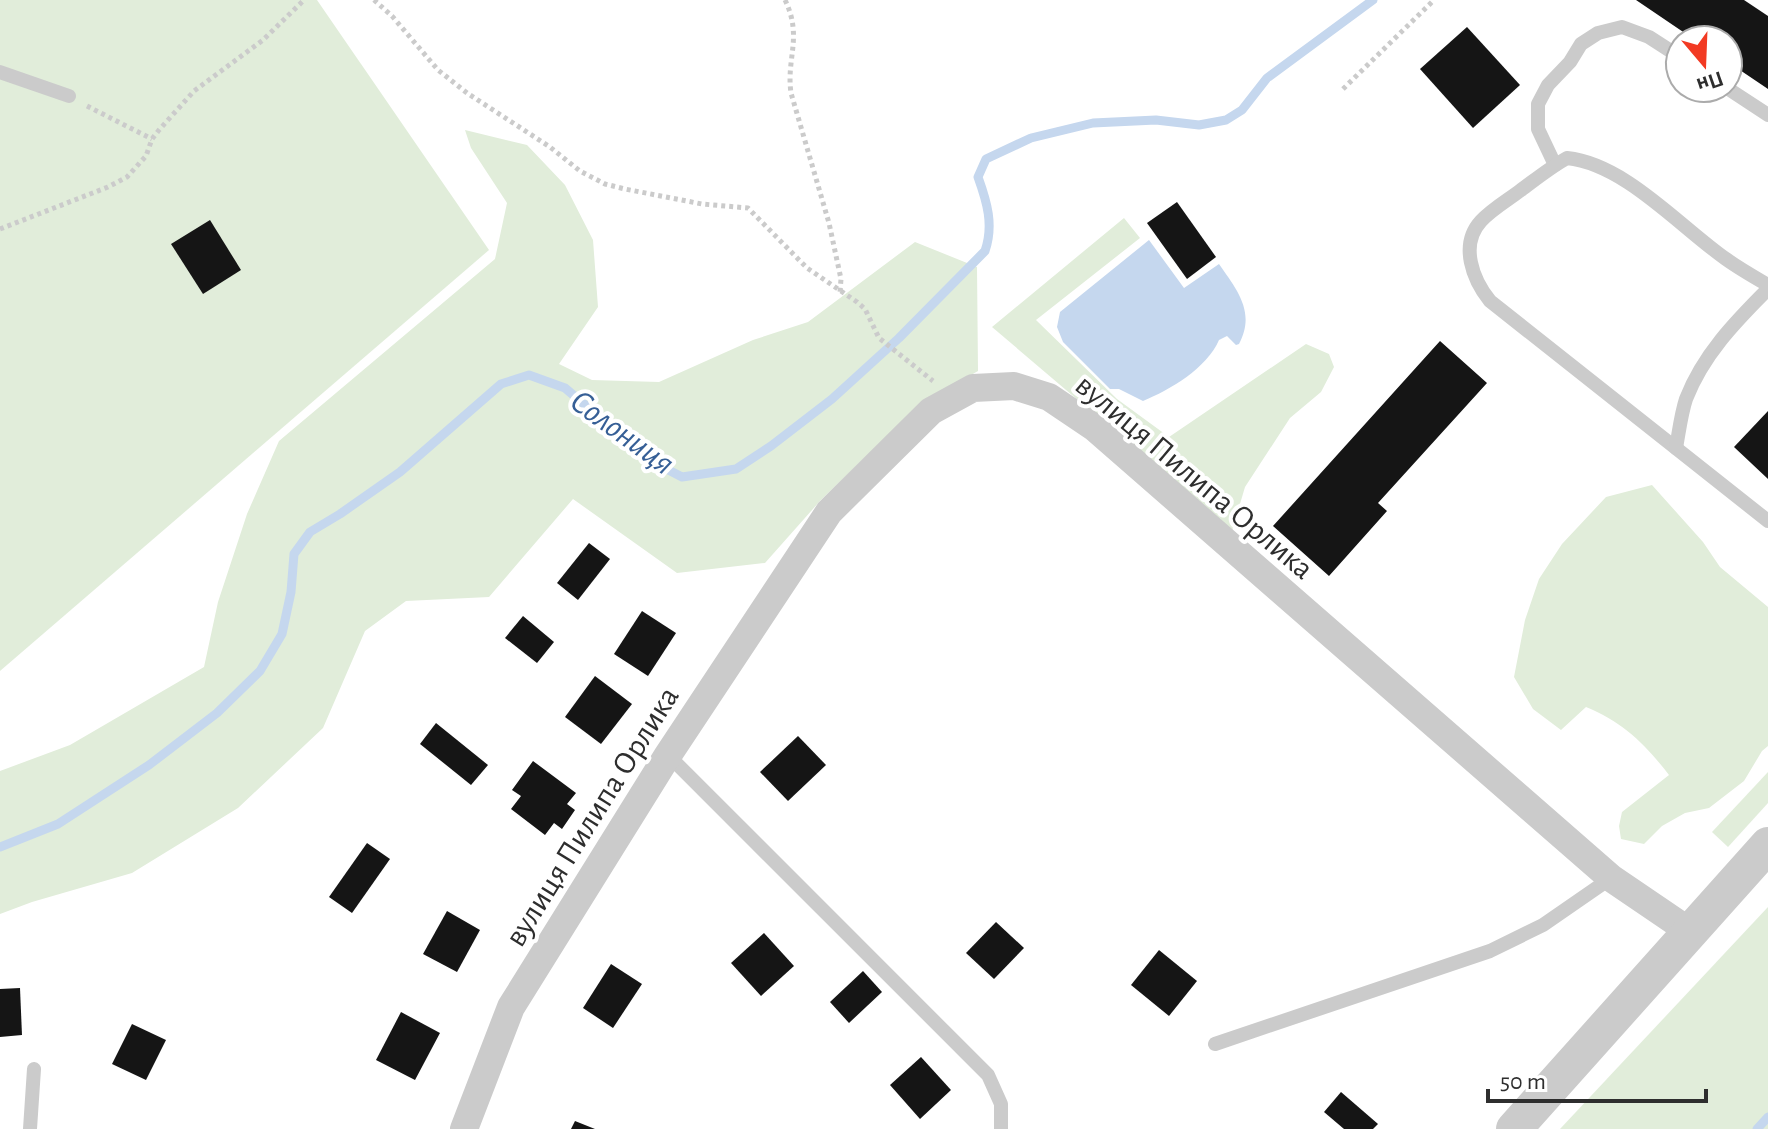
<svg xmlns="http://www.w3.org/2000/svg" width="1768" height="1129" viewBox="0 0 1768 1129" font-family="'Alegreya Sans',sans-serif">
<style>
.green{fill:#e1edda}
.water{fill:#c5d7ee}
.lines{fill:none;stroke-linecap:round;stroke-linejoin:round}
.stream{stroke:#c5d7ee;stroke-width:9}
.building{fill:#151515}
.path{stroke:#cbcbcb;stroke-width:5;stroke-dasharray:4 4;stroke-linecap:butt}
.service{stroke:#cbcbcb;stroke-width:14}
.minor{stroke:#cbcbcb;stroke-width:28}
.tertiary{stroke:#cbcbcb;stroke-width:36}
.labels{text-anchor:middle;stroke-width:8;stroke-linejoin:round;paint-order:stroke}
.street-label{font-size:32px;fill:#2e2e2e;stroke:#fff}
.water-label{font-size:34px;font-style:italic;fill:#365f96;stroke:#fff}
</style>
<rect width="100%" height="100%" fill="#fff"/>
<g class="green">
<path d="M0,0H317L489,250L0,671Z"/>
<path d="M465,130L527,145L565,185L593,240L598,307L559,364L592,380L659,382L753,340L808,322L915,242L977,267L978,371L919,405L820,501L765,563L677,573L573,499L489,597L406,601L365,631L323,728L238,808L132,873L32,902L0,914V771L70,745L204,667L218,602L247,514L279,441L495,259L507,203L471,148Z"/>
<path d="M1124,218L1140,238L1036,320L1117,399L1169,437L1306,344L1329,354L1334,367L1321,392L1290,418L1245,487L1232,531L992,327Z"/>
<path d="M1652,485L1703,542L1720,567L1768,607V746L1762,751L1744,781L1709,808L1685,813L1662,826L1644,844L1621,839L1619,826L1622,812L1669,775C1645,744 1623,722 1586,707L1561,730L1533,709L1514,677L1525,620L1539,579L1562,544L1606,497Z"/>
<path d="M1768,772V803L1728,847L1712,832Z"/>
<path d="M1768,907V1129H1560Z"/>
</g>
<path class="water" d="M1149,240L1184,288L1219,264C1237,290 1256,312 1239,344L1236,345L1227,336L1219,340C1207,368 1170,390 1143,401L1119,389H1110L1063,342L1057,327L1060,312Z"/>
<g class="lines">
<g class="stream">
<path d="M0,847L58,824L149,765L217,713L260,671L282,634L291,592L294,554L310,532L340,514L400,472L501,384L529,375L565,388L651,461L682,477L736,469L771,446L832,399L899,338L985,251C994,225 987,202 978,177L986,159L1031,138L1093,123L1156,120L1199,125L1226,120L1242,110L1267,78L1373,0"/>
<path d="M1757,1129L1768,1117"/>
</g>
</g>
<g class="building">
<path d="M1636,0H1744L1768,16V89L1728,62V40H1695Z"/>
<path d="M1467,27L1520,85L1473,128L1420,69Z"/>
<path d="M1177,202L1216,257L1187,279L1147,223Z"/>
<path d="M210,220L241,270L203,294L171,244Z"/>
<path d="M1440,341L1487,383L1378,503L1387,511L1329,576L1273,526Z"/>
<path d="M1768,411V479L1734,447Z"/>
<path d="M589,543L610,559L578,600L557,583Z"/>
<path d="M642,611L676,633L648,676L614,654Z"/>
<path d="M523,616L554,642L537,663L505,638Z"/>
<path d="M595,676L632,704L601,744L565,717Z"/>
<path d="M436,723L488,765L471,785L420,744Z"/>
<path d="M798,736L826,765L788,801L760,772Z"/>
<path d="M533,761L576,793L567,804L575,810L562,829L554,823L545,835L511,809L521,796L512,790Z"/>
<path d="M367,843L390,859L352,913L329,897Z"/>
<path d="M447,911L480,930L457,972L423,954Z"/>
<path d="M996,922L1024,948L994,979L966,953Z"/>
<path d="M764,933L794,966L761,996L731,963Z"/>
<path d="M1159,950L1197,981L1169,1016L1131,985Z"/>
<path d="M611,964L642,984L613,1028L583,1008Z"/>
<path d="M863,971L882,992L849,1023L830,1002Z"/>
<path d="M20,988L22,1035L0,1037V989Z"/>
<path d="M401,1012L440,1033L415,1080L376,1060Z"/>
<path d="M132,1024L166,1040L146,1080L112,1064Z"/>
<path d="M921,1057L951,1090L920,1119L890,1085Z"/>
<path d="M1341,1092L1378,1124L1373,1129H1344L1324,1112Z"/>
<path d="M575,1121L595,1129H571Z"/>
</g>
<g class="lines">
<g class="path">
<path d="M374,0L392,16L438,70L467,93L550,147L580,171L605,184L625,189L702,204L748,208L807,268L857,302L865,309L879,338L933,381"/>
<path d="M785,0C803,37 786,58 791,93L829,223L841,279L840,292"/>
<path d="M1343,89L1434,0"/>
<path d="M87,106L152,139"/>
<path d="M0,229L108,187L127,177L146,156L152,139L159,130L194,91L263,40L304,0"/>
</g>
<g class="service">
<path d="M0,72L69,96"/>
<path d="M1727,88L1768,115"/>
<path d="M1555,165L1538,129V104L1548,85L1570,62L1581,44L1598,33L1622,27L1649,37L1680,57"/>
<path d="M1768,285C1754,277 1740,269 1726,259C1679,226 1625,164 1567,158C1551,167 1536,179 1521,190C1508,200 1492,209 1481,221C1459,245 1473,280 1490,301L1768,521"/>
<path d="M1676,448C1679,432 1681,414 1686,399C1703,355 1735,322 1768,289"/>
<path d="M668,755L988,1075L1001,1104V1129"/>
<path d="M1215,1044L1490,951L1543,925L1611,878"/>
<path d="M30,1129L34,1069"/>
</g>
<path class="minor" d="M464,1129L511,1007L668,755L829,512L931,411L973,388L1014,386L1049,397L1095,428L1611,878L1689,931"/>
<path class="tertiary" d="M1514,1129L1768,845"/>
</g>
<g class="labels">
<g class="street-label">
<text transform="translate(1195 476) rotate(40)" y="11">вулиця Пилипа Орлика</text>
<text transform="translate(591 816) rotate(-58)" y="11">вулиця Пилипа Орлика</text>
</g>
<g class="water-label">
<text transform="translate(623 431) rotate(36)" y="12">Солониця</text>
</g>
</g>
<g transform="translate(1704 64) rotate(161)"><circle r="38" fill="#ffffff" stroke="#ababab" stroke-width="2"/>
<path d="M0-6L14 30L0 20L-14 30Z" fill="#f23a23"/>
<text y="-12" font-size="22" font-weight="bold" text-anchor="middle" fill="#2e2e2e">Пн</text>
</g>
<path d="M1488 1089v12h218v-12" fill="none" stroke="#2e2e2e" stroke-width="4"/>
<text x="1500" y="1089" font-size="24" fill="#2e2e2e" stroke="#ffffff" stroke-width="6" paint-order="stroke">50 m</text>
</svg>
